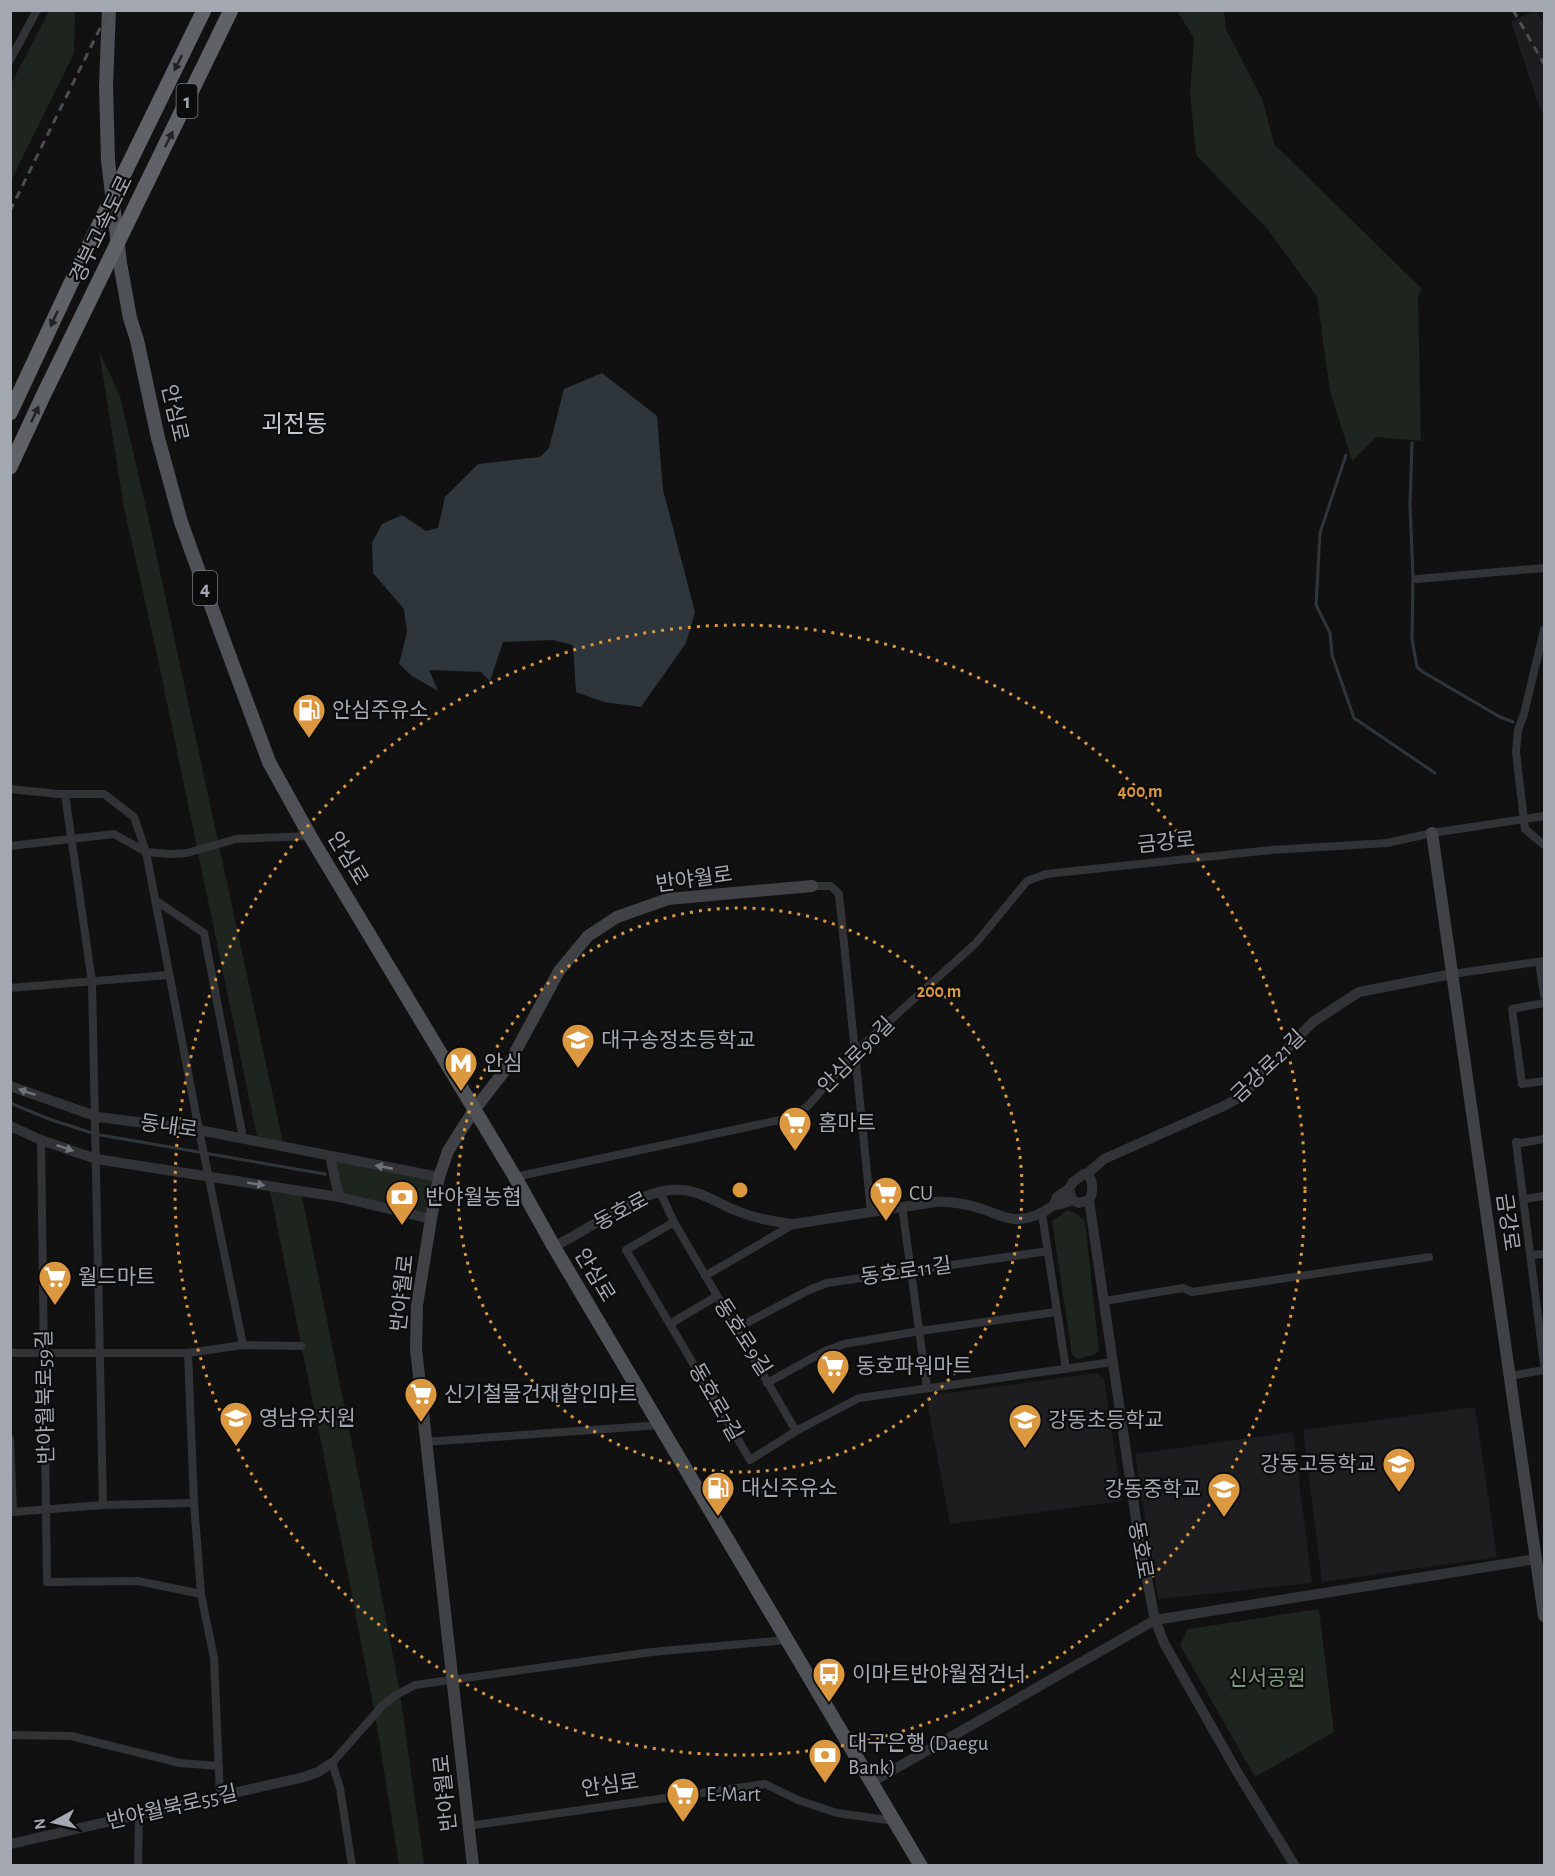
<svg xmlns="http://www.w3.org/2000/svg" width="1555" height="1876" viewBox="0 0 1555 1876" font-family="'Alegreya Sans','Noto Sans KR',sans-serif">
<style>
.built{fill:#1d1d1f}
.green{fill:#1e241e}
.water{fill:#2e363b}
.lines{fill:none;stroke-linecap:round;stroke-linejoin:round}
.stream{stroke:#2e363b;stroke-width:3}
.minor{stroke:#323336;stroke-width:8}
.tertiary{stroke:#323336;stroke-width:10}
.secondary{stroke:#404246;stroke-width:12}
.primary{stroke:#4e5155;stroke-width:14}
.motorway{stroke:#5f6267;stroke-width:15}
.rail{stroke:#4b4d51;stroke-width:3;stroke-dasharray:8 6;stroke-linecap:butt}
.oneway{fill:#212224}
.oneway2{fill:#71747a}
.ring{fill:none;stroke:#dc983f;stroke-width:3;stroke-dasharray:3 6}
.labels{text-anchor:middle;stroke-width:4.5;stroke-linejoin:round;paint-order:stroke}
.shield{fill:#0c0c0d;stroke:#767a80;stroke-width:1.5}
.shield-label{font-size:20px;font-weight:bold;fill:#a4a9b1}
.street-label{font-size:21px;fill:#a4a9b1;stroke:#0c0c0d}
.poi-label{font-size:21px;fill:#a4a9b1;stroke:#0c0c0d;text-anchor:start}
.park-label{font-size:21px;fill:#7d9a7c;stroke:#0c0c0d}
.quarter-label{font-size:24px;fill:#c4c7ce;stroke:#0c0c0d}
.centre{fill:#dc983f;stroke:#0c0c0d;stroke-width:3}
.ring-label{font-size:18px;text-anchor:middle;font-weight:bold;fill:#dc983f;stroke:#0c0c0d;stroke-width:4.5;stroke-linejoin:round;paint-order:stroke}
</style>
<rect width="100%" height="100%" fill="#111112"/>
<g class="built">
<path d="M1536,10L1544,24V115L1539,106L1511,22Z"/>
<path d="M1097,1373L1104,1378L1122,1501L950,1524L926,1396Z"/>
<path d="M1475,1407L1497,1557L1322,1582L1303,1430Z"/>
<path d="M1293,1432L1312,1583L1158,1599L1135,1454Z"/>
</g>
<g class="green">
<path d="M49,11H75L74,53L11,181V84Z"/>
<path d="M1177,11H1224L1226,29L1263,101L1274,144L1422,289L1418,296L1421,441L1376,437L1352,461L1330,391L1317,297L1269,231L1196,155L1190,93L1194,38Z"/>
<path d="M99,351L120,396L146,507L284,1147L258,1141L157,655L124,508Z"/>
<path d="M330,1156L439,1177L431,1219L339,1197Z"/>
<path d="M269,1186L301,1191L368,1523L400,1693L424,1865H399L375,1714L349,1580Z"/>
<path d="M1068,1210L1078,1215L1085,1221L1099,1350L1094,1355L1077,1359L1072,1355L1052,1221Z"/>
<path d="M1319,1609L1334,1732L1255,1777L1180,1645L1188,1629Z"/>
</g>
<path class="water" d="M602,373L657,416L663,490L695,612L686,643L641,707L604,702L576,692L573,645L553,640L503,642L490,681L481,672L429,670L438,691L412,676L399,664L407,632L404,609L373,573L372,543L382,524L402,515L426,531L438,528L445,497L478,464L540,457L549,448L564,389Z"/>
<g class="lines">
<g class="stream">
<path d="M1412,443L1410,504L1413,578L1412,639L1417,667L1423,672L1500,717L1513,722"/>
<path d="M1346,455L1320,533L1316,605L1330,633L1332,655L1354,718L1435,773"/>
<path d="M10,1103L49,1119L95,1134L325,1174"/>
</g>
<g class="minor">
<path d="M10,60L37,10"/>
<path d="M1417,579L1544,568"/>
<path d="M1544,630L1524,714L1518,730L1516,752L1525,829L1544,845"/>
<path d="M10,789L58,794H104L134,817L146,852"/>
<path d="M65,794L92,982L103,1505L194,1503"/>
<path d="M10,846L114,834L146,852"/>
<path d="M812,886H831L839,894L871,1212"/>
<path d="M155,900L204,933L243,1138"/>
<path d="M1539,962L1544,995"/>
<path d="M1452,974L1544,961"/>
<path d="M10,988L169,975"/>
<path d="M1544,1003L1512,1009L1522,1084L1544,1081"/>
<path d="M1544,1139L1521,1143L1516,1142L1544,1364"/>
<path d="M41,1140L47,1582L138,1581L201,1594L214,1658L220,1796"/>
<path d="M515,1177L784,1119L797,1113L808,1106L854,1053L976,943L1027,881L1046,874L1271,850L1387,843L1432,833L1544,816"/>
<path d="M660,1192L674,1222L796,1431"/>
<path d="M1524,1199L1544,1196"/>
<path d="M902,1206L927,1388"/>
<path d="M1042,1214L1066,1369"/>
<path d="M674,1222L626,1250L750,1460L796,1431L859,1398L1113,1362"/>
<path d="M1534,1255L1544,1254"/>
<path d="M705,1276L794,1224"/>
<path d="M1105,1301L1183,1288L1192,1292L1429,1257"/>
<path d="M670,1324L717,1296"/>
<path d="M737,1328L809,1290L827,1283L1048,1251"/>
<path d="M243,1345L199,1130L146,852L170,854L187,853L236,839L310,836"/>
<path d="M10,1353H188"/>
<path d="M1510,1376L1544,1370"/>
<path d="M767,1383L823,1352L844,1344L920,1331L1056,1312"/>
<path d="M10,1439L13,1512L103,1505"/>
<path d="M425,1442L661,1425"/>
<path d="M201,1594L194,1503L188,1353L243,1345L301,1346"/>
<path d="M10,1735L71,1736L180,1763L219,1766"/>
<path d="M468,1826L765,1784L798,1800L837,1813L895,1821"/>
<path d="M138,1866L139,1815"/>
<path d="M352,1866L340,1788L332,1763L384,1704L396,1695L415,1685L652,1652L787,1640"/>
</g>
<g class="tertiary">
<path d="M10,1086L98,1117L199,1130L439,1177"/>
<path d="M10,1126L41,1140L96,1159L339,1197L431,1219"/>
<path d="M330,1156L339,1197"/>
<path d="M1084,1174H1087C1093,1180 1094,1192 1089,1200L1079,1203L1072,1200L1069,1189L1073,1182Z"/>
<path d="M1087,1174L1104,1159L1226,1105L1240,1097L1313,1022L1359,992L1452,974"/>
<path d="M1069,1189L1057,1197L1054,1205L1061,1204L1072,1200"/>
<path d="M1089,1200L1138,1533L1155,1620L1164,1643L1236,1770L1295,1866"/>
<path d="M554,1247C572,1237 589,1227 606,1217C635,1201 663,1182 697,1193C712,1198 725,1207 740,1212C757,1219 775,1222 794,1224L935,1202C951,1201 966,1204 982,1209C992,1212 1003,1218 1014,1219C1029,1220 1042,1214 1054,1205"/>
<path d="M872,1782L1155,1620L1536,1559"/>
<path d="M10,1844L304,1777L318,1772L332,1763"/>
</g>
<g class="secondary">
<path d="M1432,833L1544,1616"/>
<path d="M473,1866L416,1349L417,1305L431,1219L439,1177L448,1151L474,1110L506,1069L559,971L588,936L617,917L668,899L812,886"/>
</g>
<path class="primary" d="M109,10L106,86L108,160L120,263L130,318L137,340L158,438L181,522L221,633L269,762L310,836L515,1177L554,1247L921,1866"/>
<g class="motorway">
<path d="M10,413L79,266L204,10"/>
<path d="M10,467L43,396L231,10"/>
</g>
<g class="rail">
<path d="M1513,10L1544,64"/>
<path d="M10,211L109,10"/>
</g>
</g>
<defs><path id="oneway-solid" d="M-6-.8H1V-3.2L6.5 0L1 3.2V.8H-6Z" transform="scale(1.5)"/></defs>
<g class="oneway">
<use href="#oneway-solid" transform="translate(178 63) rotate(116)"/>
<use href="#oneway-solid" transform="translate(169 139) rotate(-64)"/>
<use href="#oneway-solid" transform="translate(54 319) rotate(115)"/>
<use href="#oneway-solid" transform="translate(35 414) rotate(-65)"/>
</g>
<g class="oneway2">
<use href="#oneway-solid" transform="translate(27 1092) rotate(-161)"/>
<use href="#oneway-solid" transform="translate(65 1148) rotate(19)"/>
<use href="#oneway-solid" transform="translate(384 1167) rotate(-169)"/>
<use href="#oneway-solid" transform="translate(256 1184) rotate(9)"/>
</g>
<g class="ring">
<circle cx="740" cy="1190" r="282"/>
<circle cx="740" cy="1190" r="565"/>
</g>
<defs>
<symbol id="fuel-pin" viewBox="-11 -11 22 30"><path d="M0 17L-7.5 6A9.5 9.5 0 1 1 7.5 6Z" fill="#dc983f" stroke="#0c0c0d"/><path d="M-5.5-6h7V0h2V4h1.3V-2.5L3-4.5l.8-.8L6-3V5H2.5V1h-1V6h-7ZM-4.2-4.7v3.2H.2V-4.7Z" fill="#fff"/></symbol>
<symbol id="school-pin" viewBox="-11 -11 22 30"><path d="M0 17L-7.5 6A9.5 9.5 0 1 1 7.5 6Z" fill="#dc983f" stroke="#0c0c0d"/><path d="M0-5L7-2L0 1L-7-2ZM-4 1L0 2.5L4 1V4Q0 6-4 4Z" fill="#fff"/></symbol>
<symbol id="metro-pin" viewBox="-11 -11 22 30"><path d="M0 17L-7.5 6A9.5 9.5 0 1 1 7.5 6Z" fill="#dc983f" stroke="#0c0c0d"/><path d="M-5.5 5V-5H-3L0 0L3-5H5.5V5H3V-.5L0 4L-3-.5V5Z" fill="#fff"/></symbol>
<symbol id="supermarket-pin" viewBox="-11 -11 22 30"><path d="M0 17L-7.5 6A9.5 9.5 0 1 1 7.5 6Z" fill="#dc983f" stroke="#0c0c0d"/><path d="M-6-5.5h2.5l.6 2H6L4.5 2H-2.5L-4.4-4H-6ZM-1.5 3.2a1.3 1.3 0 1 0 .1 0ZM3 3.2a1.3 1.3 0 1 0 .1 0Z" fill="#fff"/></symbol>
<symbol id="bank-pin" viewBox="-11 -11 22 30"><path d="M0 17L-7.5 6A9.5 9.5 0 1 1 7.5 6Z" fill="#dc983f" stroke="#0c0c0d"/><path d="M-6-4H6V4H-6ZM0-2.3a2.3 2.3 0 1 0 0 4.6a2.3 2.3 0 1 0 0-4.6Z" fill="#fff"/></symbol>
<symbol id="bus-pin" viewBox="-11 -11 22 30"><path d="M0 17L-7.5 6A9.5 9.5 0 1 1 7.5 6Z" fill="#dc983f" stroke="#0c0c0d"/><path d="M-5-6H5V4H4V6H2V4H-2V6H-4V4H-5ZM-3.5-4V0h7V-4ZM-3.5 1.2v1.5H-2V1.2ZM2 1.2v1.5H3.5V1.2Z" fill="#fff"/></symbol>
</defs>
<g fill-rule="evenodd">
<use href="#fuel-pin" x="290" y="691" width="38" height="52"/>
<use href="#school-pin" x="559" y="1021" width="38" height="52"/>
<use href="#metro-pin" x="442" y="1044" width="38" height="52"/>
<use href="#supermarket-pin" x="776" y="1104" width="38" height="52"/>
<use href="#supermarket-pin" x="867" y="1174" width="38" height="52"/>
<use href="#bank-pin" x="383" y="1178" width="38" height="52"/>
<use href="#supermarket-pin" x="36" y="1258" width="38" height="52"/>
<use href="#supermarket-pin" x="814" y="1347" width="38" height="52"/>
<use href="#supermarket-pin" x="402" y="1375" width="38" height="52"/>
<use href="#school-pin" x="217" y="1399" width="38" height="52"/>
<use href="#school-pin" x="1006" y="1401" width="38" height="52"/>
<use href="#school-pin" x="1380" y="1445" width="38" height="52"/>
<use href="#fuel-pin" x="699" y="1469" width="38" height="52"/>
<use href="#school-pin" x="1205" y="1470" width="38" height="52"/>
<use href="#bus-pin" x="810" y="1655" width="38" height="52"/>
<use href="#bank-pin" x="806" y="1736" width="38" height="52"/>
<use href="#supermarket-pin" x="664" y="1775" width="38" height="52"/>
</g>
<g class="labels">
<g class="shield">
<rect x="176.5" y="84" width="21" height="34" rx="4.5"/>
<rect x="193" y="571" width="24" height="34" rx="4.5"/>
</g>
<g class="shield-label">
<text x="187" y="108">1</text>
<text x="205" y="595">4</text>
</g>
<g class="street-label">
<text transform="translate(101 229) rotate(-64)" y="7">경부고속도로</text>
<text transform="translate(175 413) rotate(77)" y="7">안심로</text>
<text transform="translate(1166 842) rotate(-6)" y="7">금강로</text>
<text transform="translate(348 858) rotate(59)" y="7">안심로</text>
<text transform="translate(694 879) rotate(-8)" y="7">반야월로</text>
<text transform="translate(856 1055) rotate(-45)" y="7">안심로90길</text>
<text transform="translate(1268 1066) rotate(-44)" y="7">금강로21길</text>
<text transform="translate(169 1126) rotate(8)" y="7">동내로</text>
<text transform="translate(621 1211) rotate(-28)" y="7">동호로</text>
<text transform="translate(1508 1222) rotate(82)" y="7">금강로</text>
<text transform="translate(906 1271) rotate(-8)" y="7">동호로11길</text>
<text transform="translate(595 1275) rotate(59)" y="7">안심로</text>
<text transform="translate(402 1293) rotate(-84)" y="7">반야월로</text>
<text transform="translate(743 1337) rotate(57)" y="7">동호로9길</text>
<text transform="translate(45 1397) rotate(-91)" y="7">반야월북로59길</text>
<text transform="translate(716 1402) rotate(60)" y="7">동호로7길</text>
<text transform="translate(1141 1550) rotate(80)" y="7">동호로</text>
<text transform="translate(610 1785) rotate(-8)" y="7">안심로</text>
<text transform="translate(445 1793) rotate(-96)" y="7">반야월로</text>
<text transform="translate(172 1807) rotate(-13)" y="7">반야월북로55길</text>
</g>
<g class="poi-label">
<text x="332" y="717">안심주유소</text>
<text x="601" y="1047">대구송정초등학교</text>
<text x="484" y="1070">안심</text>
<text x="818" y="1130">홈마트</text>
<text x="909" y="1200">CU</text>
<text x="425" y="1204">반야월농협</text>
<text x="78" y="1284">월드마트</text>
<text x="856" y="1373">동호파워마트</text>
<text x="444" y="1401">신기철물건재할인마트</text>
<text x="259" y="1425">영남유치원</text>
<text x="1048" y="1427">강동초등학교</text>
<text x="1376" y="1471" text-anchor="end">강동고등학교</text>
<text x="741" y="1495">대신주유소</text>
<text x="1201" y="1496" text-anchor="end">강동중학교</text>
<text x="852" y="1681">이마트반야월점건너</text>
<text x="848" y="1750">대구은행 (Daegu<tspan x="848" dy="24">Bank)</tspan></text>
<text x="706" y="1801">E-Mart</text>
</g>
<g class="park-label">
<text x="1267" y="1685">신서공원</text>
</g>
<g class="quarter-label">
<text x="294" y="432">괴전동</text>
</g>
</g>
<circle cx="740" cy="1190" r="9" class="centre"/>
<g class="ring-label">
<text x="1140" y="797">400 m</text>
<text x="939" y="997">200 m</text>
</g>
<rect width="1555" height="1876" fill="none" stroke="#a4a9b1" stroke-width="24"/>
<g transform="translate(54 1822) rotate(262)" stroke="#0c0c0d" stroke-width="4.5" paint-order="stroke">
<path d="M0-4.5L10 22L0 15L-10 22Z" fill="#a4a9b1"/>
<text y="-9" font-size="16" font-weight="bold" text-anchor="middle" fill="#a4a9b1">N</text>
</g>
</svg>
